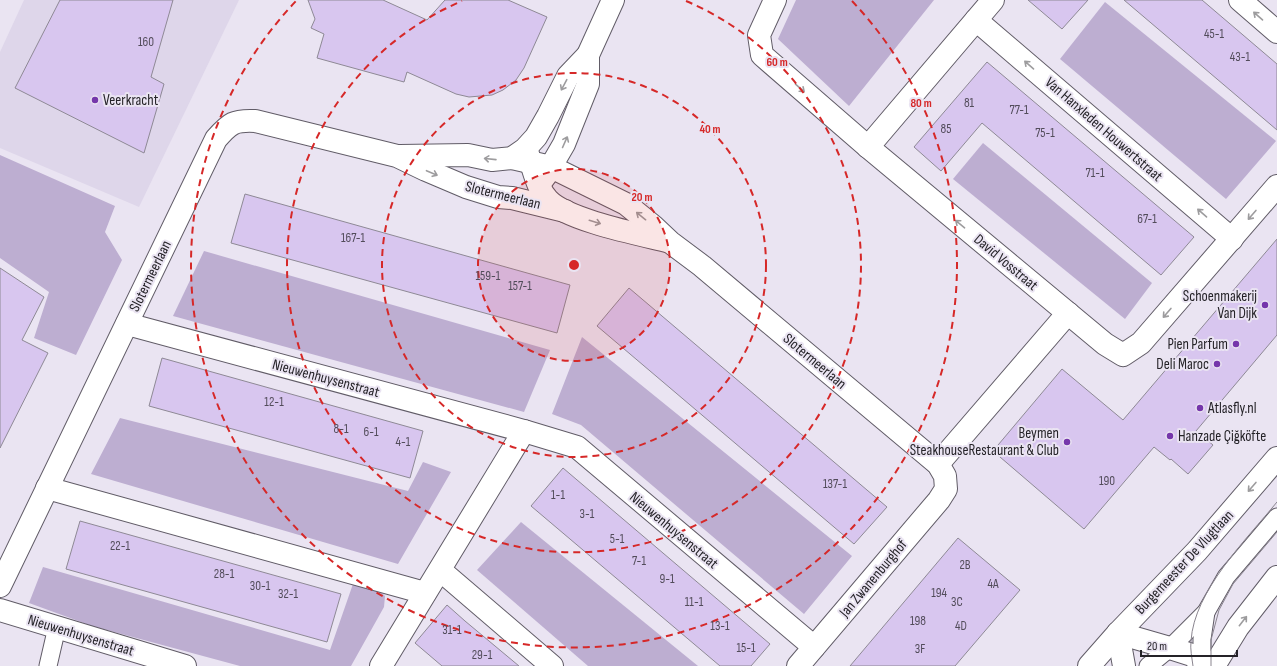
<svg xmlns="http://www.w3.org/2000/svg" width="1277" height="666" viewBox="0 0 1277 666" font-family="'Sofia Sans Condensed',sans-serif">
<style>
.built{fill:#ded6ea}
.green{fill:#bdaed1}
.building{fill:#d8c6ef;stroke:#8e8995}
.lines{fill:none;stroke-linecap:round;stroke-linejoin:round}
.service-casing{stroke:#615c67;stroke-width:19}
.pedestrian-casing{stroke:#615c67;stroke-width:24}
.minor-casing{stroke:#615c67;stroke-width:24}
.secondary-casing{stroke:#615c67;stroke-width:24}
.service{stroke:#fff;stroke-width:17}
.pedestrian{stroke:#fff;stroke-width:22}
.minor{stroke:#fff;stroke-width:22}
.secondary{stroke:#fff;stroke-width:22}
.tram{stroke:#8a858f;stroke-width:1}
.oneway{stroke:#9d9c9e}
.ring{fill:none;stroke:#d62828;stroke-width:2;stroke-dasharray:7 5}
.poi-dot{fill:#7536ab;stroke:#eae4f2;stroke-width:1.5}
.labels{text-anchor:middle;stroke-width:4;stroke-linejoin:round;paint-order:stroke}
.number-label{font-size:13px;fill:#524c5a}
.poi-label{font-size:15px;fill:#252328;stroke:#eae4f2;text-anchor:end}
.street-label{font-size:15px;fill:#252328;stroke:#eae4f2}
.centre{fill:#d62828;stroke:#eae4f2;stroke-width:2}
.ring-label{font-size:12px;text-anchor:middle;font-weight:bold;fill:#d62828;stroke:#eae4f2;stroke-width:4;stroke-linejoin:round;paint-order:stroke}
</style>
<rect width="100%" height="100%" fill="#eae4f2"/>
<path class="built" d="M24,0H239L139,207L0,148V52Z"/>
<g class="green">
<path d="M796,0H934L849,106L778,39Z"/>
<path d="M1105,2L1276,141L1226,199L1060,59Z"/>
<path d="M983,143L1152,283L1125,319L953,179Z"/>
<path d="M0,155L115,206L105,232L122,260L76,355L34,338L49,292L0,258Z"/>
<path d="M204,251L550,350L524,412L173,316Z"/>
<path d="M582,337L852,556L804,614L581,425L552,414Z"/>
<path d="M120,418L408,491L423,462L451,472L398,564L91,474Z"/>
<path d="M521,522L698,666H588L477,570Z"/>
<path d="M43,567L330,650L354,581L378,589L385,596L384,607L351,666H240L92,626L29,603Z"/>
</g>
<g class="building">
<path d="M60,0H173L151,77L164,84L144,153L15,88Z"/>
<path d="M308,0H383L427,20L445,0H508L547,17L524,68L516,80L503,90L492,95L469,97L456,94L407,72L404,82L317,58L324,34L311,28L315,19Z"/>
<path d="M1028,0H1088L1062,29Z"/>
<path d="M1124,0H1202L1277,64V130Z"/>
<path d="M987,62L1194,237L1161,275L982,123L941,171L914,147Z"/>
<path d="M245,194L570,285L557,333L231,243Z"/>
<path d="M1277,239V335L1196,431L1213,445L1188,474L1171,459L1170,460L1154,447L1084,529L993,451L1062,369L1123,420Z"/>
<path d="M0,268L44,297L22,340L48,353L0,448Z"/>
<path d="M629,288L887,507L854,544L597,326Z"/>
<path d="M162,358L423,431L410,478L149,406Z"/>
<path d="M563,468L770,644L751,666H720L531,506Z"/>
<path d="M80,521L341,594L327,642L66,569Z"/>
<path d="M958,538L1020,590L955,666H850Z"/>
<path d="M447,605L465,621L519,666H442L415,643Z"/>
</g>
<g class="lines">
<defs>
<g id="service">
<path d="M48,666L57,627"/>
<path d="M1148,666L1170,648L1206,612L1226,577L1277,517"/>
<path d="M1202,666V639L1206,612"/>
</g>
<path id="pedestrian" d="M938,464L1068,313"/>
<g id="minor">
<path d="M775,0L759,35L762,55L868,147L1105,344L1123,355L1141,343L1277,186"/>
<path d="M1240,0L1277,32"/>
<path d="M976,20L1232,239"/>
<path d="M868,147L993,0"/>
<path d="M527,152C534,168 536,187 548,200C567,220 638,234 667,241"/>
<path d="M400,156L468,155L492,160L512,158L525,149L536,137L548,116L568,76L588,55L613,0"/>
<path d="M512,158L551,167L626,204L653,226L670,242L702,266L938,464L945,476L946,489L939,500L798,666"/>
<path d="M543,179L546,175L564,144L588,84V55"/>
<path d="M127,324L524,431L577,447L814,647"/>
<path d="M47,488L425,593"/>
<path d="M440,570L552,666"/>
<path d="M0,586L216,139C230,123 234,120 255,121L397,156L426,170L466,187L498,197L512,198L565,211"/>
<path d="M0,610L185,666"/>
<path d="M381,666L524,431"/>
</g>
<g id="secondary">
<path d="M1118,633L1170,648L1192,655L1205,666"/>
<path d="M1118,633L1124,666"/>
<path d="M1089,666L1118,633L1197,551L1277,458"/>
<path d="M1214,666L1238,627L1277,577"/>
</g>
</defs>
<use href="#service" class="service-casing"/>
<use href="#pedestrian" class="pedestrian-casing"/>
<use href="#minor" class="minor-casing"/>
<use href="#secondary" class="secondary-casing"/>
<use href="#service" class="service"/>
<use href="#pedestrian" class="pedestrian"/>
<use href="#minor" class="minor"/>
<use href="#secondary" class="secondary"/>
<g class="tram">
<path d="M1193,666C1192,658 1190,649 1191,641C1194,591 1246,540 1277,502"/>
<path d="M1211,666V640L1219,610L1233,584L1277,532"/>
</g>
</g>
<defs><path id="oneway-shaft" d="M-6 0H5M1.5-3L5.5 0L1.5 3" fill="none" stroke-width="1.6" stroke-linecap="round" stroke-linejoin="round"/></defs>
<g class="oneway">
<use href="#oneway-shaft" transform="translate(1258 16) rotate(-139)"/>
<use href="#oneway-shaft" transform="translate(1029 65) rotate(-139)"/>
<use href="#oneway-shaft" transform="translate(564 85) rotate(118)"/>
<use href="#oneway-shaft" transform="translate(800 88) rotate(41)"/>
<use href="#oneway-shaft" transform="translate(565 142) rotate(-66)"/>
<use href="#oneway-shaft" transform="translate(490 159) rotate(-174)"/>
<use href="#oneway-shaft" transform="translate(432 173) rotate(23)"/>
<use href="#oneway-shaft" transform="translate(1202 213) rotate(-139)"/>
<use href="#oneway-shaft" transform="translate(1252 215) rotate(131)"/>
<use href="#oneway-shaft" transform="translate(641 216) rotate(-141)"/>
<use href="#oneway-shaft" transform="translate(595 222) rotate(17)"/>
<use href="#oneway-shaft" transform="translate(960 224) rotate(-140)"/>
<use href="#oneway-shaft" transform="translate(1167 313) rotate(131)"/>
<use href="#oneway-shaft" transform="translate(1252 487) rotate(131)"/>
<use href="#oneway-shaft" transform="translate(1243 621) rotate(-52)"/>
</g>
<circle cx="574" cy="265" r="96" fill="#d62828" fill-opacity=".12"/>
<g class="ring">
<circle cx="574" cy="265" r="96"/>
<circle cx="574" cy="265" r="192"/>
<path d="M686 1A287 287 0 1 1 462 1"/>
<path d="M852 1A383 383 0 1 1 296 1"/>
</g>
<g class="poi-dot">
<circle cx="95" cy="100" r="4"/>
<circle cx="1265" cy="305" r="4"/>
<circle cx="1236" cy="344" r="4"/>
<circle cx="1217" cy="364" r="4"/>
<circle cx="1200" cy="408" r="4"/>
<circle cx="1170" cy="436" r="4"/>
<circle cx="1067" cy="442" r="4"/>
</g>
<g class="labels">
<g class="number-label">
<text x="1214" y="38">45-1</text>
<text x="146" y="46">160</text>
<text x="1240" y="61">43-1</text>
<text x="969" y="107">81</text>
<text x="1019" y="114">77-1</text>
<text x="946" y="133">85</text>
<text x="1045" y="137">75-1</text>
<text x="1095" y="177">71-1</text>
<text x="1147" y="223">67-1</text>
<text x="353" y="242">167-1</text>
<text x="488" y="280">159-1</text>
<text x="520" y="290">157-1</text>
<text x="274" y="406">12-1</text>
<text x="341" y="433">8-1</text>
<text x="371" y="436">6-1</text>
<text x="403" y="446">4-1</text>
<text x="1107" y="485">190</text>
<text x="835" y="488">137-1</text>
<text x="558" y="499">1-1</text>
<text x="587" y="518">3-1</text>
<text x="617" y="543">5-1</text>
<text x="120" y="550">22-1</text>
<text x="639" y="565">7-1</text>
<text x="965" y="569">2B</text>
<text x="224" y="578">28-1</text>
<text x="667" y="583">9-1</text>
<text x="993" y="588">4A</text>
<text x="260" y="590">30-1</text>
<text x="939" y="597">194</text>
<text x="288" y="598">32-1</text>
<text x="694" y="606">11-1</text>
<text x="957" y="606">3C</text>
<text x="918" y="625">198</text>
<text x="720" y="630">13-1</text>
<text x="961" y="630">4D</text>
<text x="452" y="634">31-1</text>
<text x="746" y="652">15-1</text>
<text x="920" y="653">3F</text>
<text x="482" y="659">29-1</text>
</g>
<g class="poi-label">
<text x="103" y="105" text-anchor="start">Veerkracht</text>
<text x="1257" y="301">Schoenmakerij<tspan x="1257" dy="17">Van Dijk</tspan></text>
<text x="1228" y="349">Pien Parfum</text>
<text x="1209" y="369">Deli Maroc</text>
<text x="1208" y="413" text-anchor="start">Atlasfly.nl</text>
<text x="1059" y="438">Beymen<tspan x="1059" dy="17">SteakhouseRestaurant &amp; Club</tspan></text>
<text x="1178" y="441" text-anchor="start">Hanzade Çiğköfte</text>
</g>
<g class="street-label">
<text transform="translate(1104 129) rotate(41)" y="5">Van Hanxleden Houwertstraat</text>
<text transform="translate(503 195) rotate(14)" y="5">Slotermeerlaan</text>
<text transform="translate(1006 262) rotate(40)" y="5">David Vosstraat</text>
<text transform="translate(150 276) rotate(-64)" y="5">Slotermeerlaan</text>
<text transform="translate(815 361) rotate(40)" y="5">Slotermeerlaan</text>
<text transform="translate(326 378) rotate(15)" y="5">Nieuwenhuysenstraat</text>
<text transform="translate(674 530) rotate(40)" y="5">Nieuwenhuysenstraat</text>
<text transform="translate(1184 562) rotate(-47)" y="5">Burgemeester De Vlugtlaan</text>
<text transform="translate(873 578) rotate(-50)" y="5">Jan Zwanenburghof</text>
<text transform="translate(81 635) rotate(17)" y="5">Nieuwenhuysenstraat</text>
</g>
</g>
<circle cx="574" cy="265" r="6" class="centre"/>
<g class="ring-label">
<text x="777" y="66">60 m</text>
<text x="921" y="107">80 m</text>
<text x="710" y="133">40 m</text>
<text x="642" y="201">20 m</text>
</g>
<path d="M1141 650v6h96v-6" fill="none" stroke="#252328" stroke-width="2"/>
<text x="1147" y="650" font-size="12" fill="#252328" stroke="#eae4f2" stroke-width="3" paint-order="stroke">20 m</text>
</svg>
